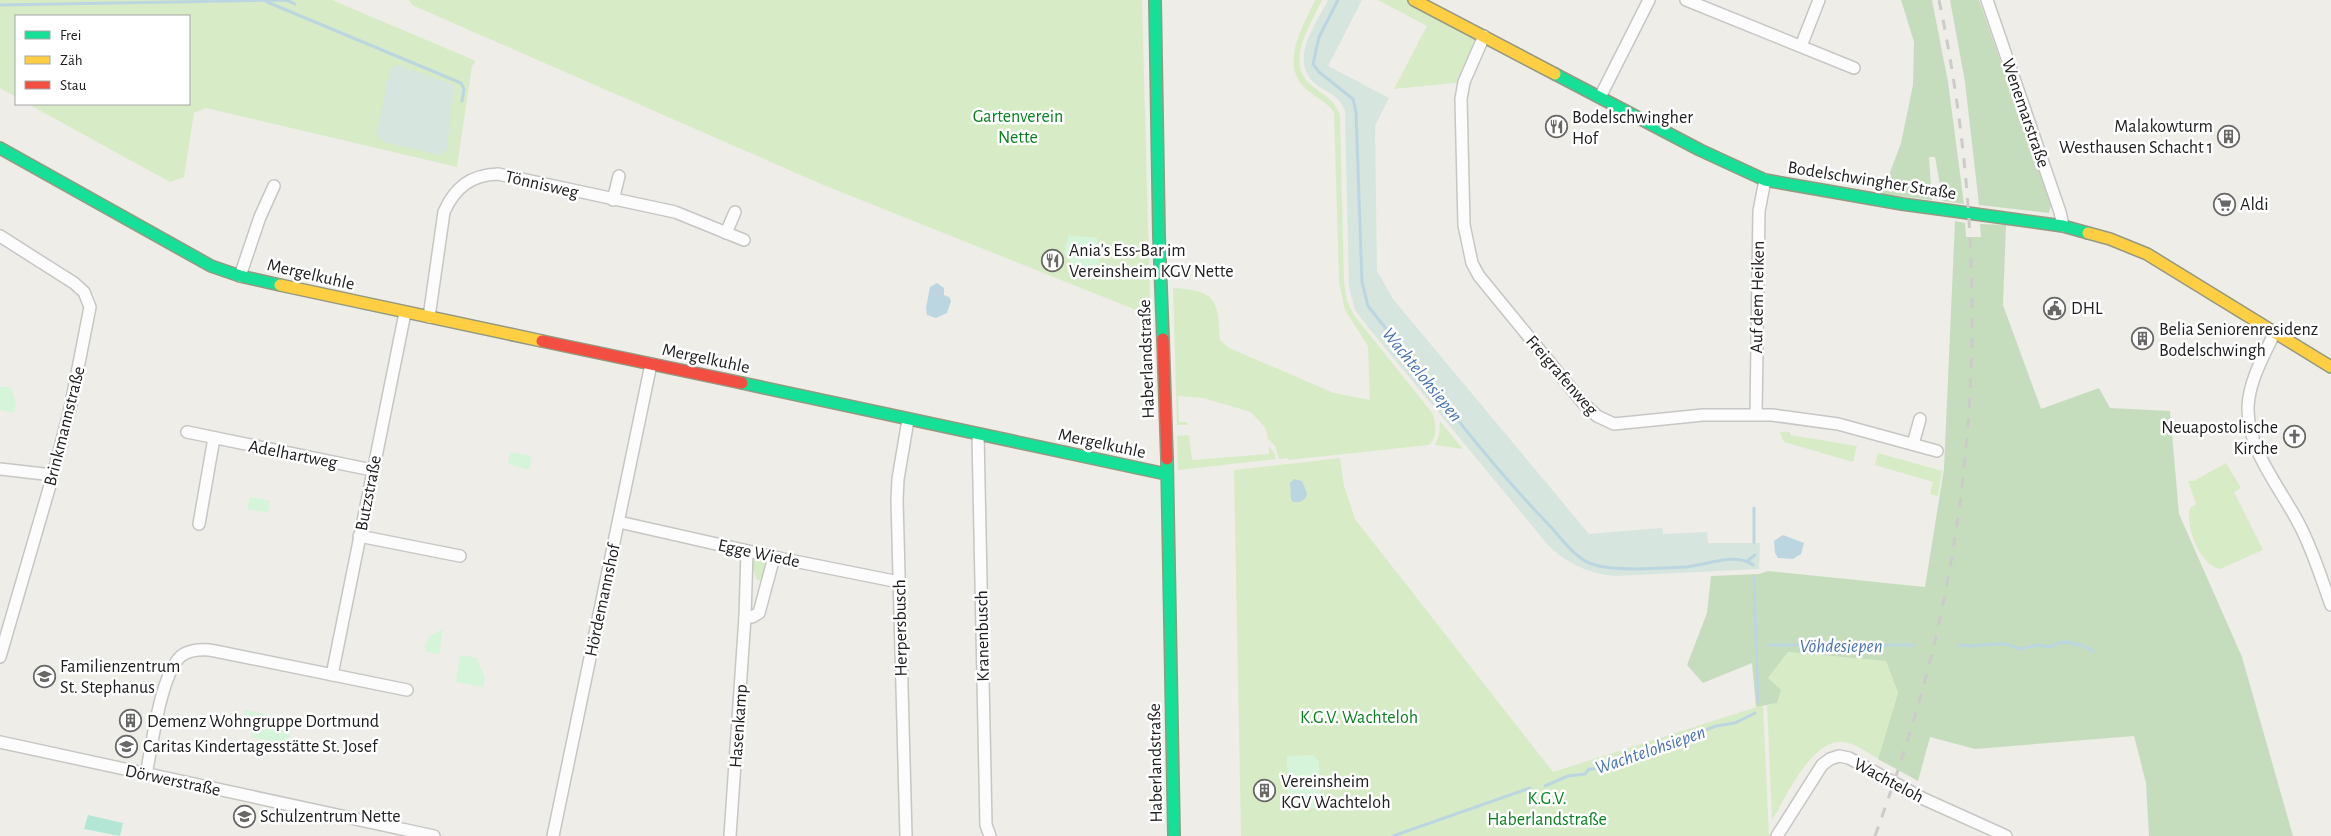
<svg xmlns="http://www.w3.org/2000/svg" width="2331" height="836" viewBox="0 0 2331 836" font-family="'Alegreya Sans',sans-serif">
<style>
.grass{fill:#d7ecc6}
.forest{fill:#c6ddbd}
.wetland{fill:#d6e5dd}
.park{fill:#d6f4d9}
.pitch{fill:#b3e6d5}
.water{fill:#bcd6e1}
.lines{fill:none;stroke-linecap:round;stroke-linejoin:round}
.stream{stroke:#bcd6e1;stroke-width:3}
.street-casing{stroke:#c7c6c4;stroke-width:14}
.fast-casing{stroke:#949980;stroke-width:14}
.slow-casing{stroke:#949980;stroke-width:14}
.jam-casing{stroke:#949980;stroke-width:14}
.street{stroke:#fcfcfc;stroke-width:11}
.fast{stroke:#16e098;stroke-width:11}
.slow{stroke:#ffcf43;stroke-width:11}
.jam{stroke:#f24e42;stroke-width:11}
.rail{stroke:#cbcbca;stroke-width:3;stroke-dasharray:10 10;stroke-linecap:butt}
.labels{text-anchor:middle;stroke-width:5;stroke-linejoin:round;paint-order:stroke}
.street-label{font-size:18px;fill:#202020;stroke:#fff}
.park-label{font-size:18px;fill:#0a811f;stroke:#fff}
.poi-label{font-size:18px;fill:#202020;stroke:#fff;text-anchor:start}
.water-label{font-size:19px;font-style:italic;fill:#4a74b1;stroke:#fff}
</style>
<rect width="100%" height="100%" fill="#eeede8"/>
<g class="grass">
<path d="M0,0H332L476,61L472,66L457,167L206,108L194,113L184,177L170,182L28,104H189V16H16V97L0,88Z"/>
<path d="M409,0H1142L1150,299L1141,312L821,184L412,5Z"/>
<path d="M1315,0H1322C1310,26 1282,66 1315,88C1327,97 1336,102 1340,116L1344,281L1347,301L1354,315L1433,414C1436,425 1438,438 1428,445L1289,460L1288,458L1279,459L1275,446L1268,439L1266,429L1251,412L1203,398L1178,396L1179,422H1187L1188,425H1177L1173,288C1216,291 1218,298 1220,340L1229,348L1334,393L1370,400L1368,346L1345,310L1339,282L1334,112C1327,102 1316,98 1307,90C1278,65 1303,27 1315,0Z"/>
<path d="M1378,0H1414L1484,36L1464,82L1394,89L1427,26Z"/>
<path d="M1440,421L1463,449L1435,445L1439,435Z"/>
<path d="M1780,432H1790V435L1857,446L1853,462L1784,442Z"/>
<path d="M1189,435L1192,460L1269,454V446L1275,454L1276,459L1178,470L1177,436Z"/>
<path d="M1878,453L1942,471L1938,496L1930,494L1933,482L1875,465Z"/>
<path d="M1340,458L1344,486L1355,519L1553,772L1763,705L1769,836H1241L1234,470Z"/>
<path d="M2226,463L2241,488L2234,492L2263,550L2220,569C2199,565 2185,526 2190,508L2196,504L2188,481H2194Z"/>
<path d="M756,557L765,559L768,563L765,581L757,580L754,572L750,571L751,563Z"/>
<path d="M1788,652L1886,661L1898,693L1878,759C1867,752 1856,744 1844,742C1812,737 1786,798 1772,820L1767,705L1777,703L1768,678Z"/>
</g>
<g class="forest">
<path d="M1901,0H1932L1948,82L1964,204L1943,201L1935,157H1929L1932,200L1882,194L1901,143L1913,85L1914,42Z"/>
<path d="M1950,0H1979L2051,205L2049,213L1979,205L1965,82Z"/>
<path d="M1955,221L1965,223L1966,237H1981L1980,224L2006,225L2003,305L2041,409L2099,388L2110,408L2170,411L2179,514L2242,657L2293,836H2149L2146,783L2134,736L1975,749L1930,737L1918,781L1878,759L1898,693L1886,661L1788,652L1768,678L1781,690L1777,703L1756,707L1752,663L1703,683L1687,665L1707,613L1711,576L1759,574L1768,571L1925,587L1944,469Z"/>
</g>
<g class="wetland">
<path d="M1328,0H1362L1328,66L1389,98L1375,126L1377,271L1393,299L1589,534L1662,528L1663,534L1707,532L1708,543H1760L1759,569L1615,576C1587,573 1568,564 1548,545L1368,327L1355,310L1349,287L1345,111C1341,99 1332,94 1321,88C1285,65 1314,28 1328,0Z"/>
<path d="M398,65L454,85L447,150L440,155L384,142L376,135L391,68Z"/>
</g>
<g class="park">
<path d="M1069,235L1097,238L1099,265L1087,271L1074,266L1064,252Z"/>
<path d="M0,387H11L16,403L14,413L0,410Z"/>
<path d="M510,452L532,456L529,470L508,464Z"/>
<path d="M250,497L270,501L268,513L247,509Z"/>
<path d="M443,629L439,654L426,652L425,646L429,637Z"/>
<path d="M460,655L477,658L485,678L483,687L456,682Z"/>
<path d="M245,710L293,720L288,745L251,737L252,731L241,729Z"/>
<path d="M1313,755L1319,761L1321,808H1288L1287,756Z"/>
</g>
<path class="pitch" d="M88,815L123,823L120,836L84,829Z"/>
<g class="water">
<path d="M937,283L944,288V295L949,297L951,301L947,313L936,318L927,315L926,308L930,287Z"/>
<path d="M1294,479L1302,481L1307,493L1306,498L1300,502H1293L1291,499L1290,483Z"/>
<path d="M1783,535L1804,543L1801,554L1793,559L1778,558L1775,553L1774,541Z"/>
</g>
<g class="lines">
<g class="stream">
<path d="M1338,0L1319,37L1313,64L1319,72L1353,99L1356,112L1362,282L1368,306C1427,380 1484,458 1550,526C1562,539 1575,558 1592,564C1614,572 1662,568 1686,567C1707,565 1735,552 1753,565"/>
<path d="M267,2L461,83L464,89L462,101"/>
<path d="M0,5L286,0L295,4"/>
<path d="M1754,508V542"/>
<path d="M1747,561L1755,555"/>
<path d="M1754,577L1758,702"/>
<path d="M1768,645H1914"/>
<path d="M1958,645C1979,649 2000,638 2019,649L2038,645L2051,647L2058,643L2065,642L2081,645L2093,651"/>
<path d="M1545,786L1568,776L1585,774L1589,769H1601L1611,762L1640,752L1649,753L1658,745L1672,743L1716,726L1735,723L1755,713"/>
<path d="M1393,836L1530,788"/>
</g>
<defs>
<g id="street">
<path d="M1686,0L1854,68"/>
<path d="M1987,0L2060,212L2063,226"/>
<path d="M1484,36L1464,82L1461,99L1464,225L1472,263L1479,276L1583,403L1597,416L1614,424L1703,415H1772L1838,424L1937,451"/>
<path d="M1801,46L1819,0"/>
<path d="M1600,97L1649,0"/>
<path d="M613,200L619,176"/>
<path d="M726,233L735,212"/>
<path d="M0,236L74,283L84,292L90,307L70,409L53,475L0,657"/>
<path d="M240,276L260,217L274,186"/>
<path d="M429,317L444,212C455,187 471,175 498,174L675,212L744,240"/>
<path d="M2275,332C2264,355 2249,381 2248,407C2247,450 2280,487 2299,524C2313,550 2321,578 2331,605"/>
<path d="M1756,414L1759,211L1765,180"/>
<path d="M187,432L372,470"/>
<path d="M978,435L986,825L990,836"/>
<path d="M1913,444L1920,419"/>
<path d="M0,469L53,475"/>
<path d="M619,522L774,557L899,582"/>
<path d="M199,524L214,438"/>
<path d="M359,536L460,556"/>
<path d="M747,551L745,617H752L759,613L774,557"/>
<path d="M332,675L405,313"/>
<path d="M0,742L434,836"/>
<path d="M146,774C152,747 161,667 184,654C194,649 204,649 215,651L407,690"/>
<path d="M553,836L651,364"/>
<path d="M730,836L745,617"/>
<path d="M906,836L897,500L898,479L908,420"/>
<path d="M1777,836L1822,765L1830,759L1839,756L1849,758L1924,799L2006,836"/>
</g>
<g id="fast">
<path d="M1155,0L1159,236L1163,339"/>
<path d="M1555,74L1700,150L1765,180L1902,204L2063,226L2088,233"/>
<path d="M0,148L211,266L240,276L280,285"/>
<path d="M742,383L1166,474"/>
<path d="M1167,459L1174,836"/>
</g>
<g id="slow">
<path d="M1414,0L1555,74"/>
<path d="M2088,233L2110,239L2147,254L2331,367"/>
<path d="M280,285L542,341"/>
</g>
<g id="jam">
<path d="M1163,339L1167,459"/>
<path d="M542,341L742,383"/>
</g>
</defs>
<use href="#street" class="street-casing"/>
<use href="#fast" class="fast-casing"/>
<use href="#slow" class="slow-casing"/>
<use href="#jam" class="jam-casing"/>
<use href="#street" class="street"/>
<use href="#fast" class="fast"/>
<use href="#slow" class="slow"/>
<use href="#jam" class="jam"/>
<path class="rail" d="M1875,836C1900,767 1923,696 1939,623C1984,418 1982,206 1939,0"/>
</g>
<defs>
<symbol id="restaurant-ring" viewBox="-11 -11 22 22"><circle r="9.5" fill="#fff" stroke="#686866" stroke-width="1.5"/><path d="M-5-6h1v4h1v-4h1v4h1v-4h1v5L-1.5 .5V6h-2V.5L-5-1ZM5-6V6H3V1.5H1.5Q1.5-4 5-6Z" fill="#686866"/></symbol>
<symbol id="building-ring" viewBox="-11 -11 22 22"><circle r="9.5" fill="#fff" stroke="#686866" stroke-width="1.5"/><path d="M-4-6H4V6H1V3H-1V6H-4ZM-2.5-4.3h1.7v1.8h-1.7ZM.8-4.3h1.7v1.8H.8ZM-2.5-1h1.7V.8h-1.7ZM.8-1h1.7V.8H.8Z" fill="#686866"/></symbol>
<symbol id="supermarket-ring" viewBox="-11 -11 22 22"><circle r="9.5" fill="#fff" stroke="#686866" stroke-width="1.5"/><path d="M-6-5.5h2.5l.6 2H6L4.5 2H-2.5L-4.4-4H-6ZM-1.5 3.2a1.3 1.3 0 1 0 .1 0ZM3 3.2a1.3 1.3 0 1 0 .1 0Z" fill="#686866"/></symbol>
<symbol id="civic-ring" viewBox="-11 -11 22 22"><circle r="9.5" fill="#fff" stroke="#686866" stroke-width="1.5"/><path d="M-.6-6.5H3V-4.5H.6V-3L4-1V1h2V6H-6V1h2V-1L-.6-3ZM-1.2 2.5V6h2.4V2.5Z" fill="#686866"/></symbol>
<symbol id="church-ring" viewBox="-11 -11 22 22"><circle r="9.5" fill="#fff" stroke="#686866" stroke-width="1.5"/><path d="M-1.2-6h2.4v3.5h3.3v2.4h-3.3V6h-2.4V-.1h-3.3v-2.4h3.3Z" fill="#686866"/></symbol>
<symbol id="school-ring" viewBox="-11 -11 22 22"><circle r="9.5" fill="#fff" stroke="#686866" stroke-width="1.5"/><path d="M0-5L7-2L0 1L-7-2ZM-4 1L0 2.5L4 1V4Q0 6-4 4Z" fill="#686866"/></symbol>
</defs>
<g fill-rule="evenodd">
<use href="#restaurant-ring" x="1544" y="114" width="25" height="25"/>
<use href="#building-ring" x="2216" y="124" width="25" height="25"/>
<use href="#supermarket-ring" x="2212" y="192" width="25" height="25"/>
<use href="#restaurant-ring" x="1040" y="248" width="25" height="25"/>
<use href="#civic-ring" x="2042" y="296" width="25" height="25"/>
<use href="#building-ring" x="2130" y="326" width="25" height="25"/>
<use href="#church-ring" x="2282" y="424" width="25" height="25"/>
<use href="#school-ring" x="32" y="664" width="25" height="25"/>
<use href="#building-ring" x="118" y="708" width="25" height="25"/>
<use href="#school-ring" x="114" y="734" width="25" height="25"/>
<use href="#building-ring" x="1252" y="778" width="25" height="25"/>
<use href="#school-ring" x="232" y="804" width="25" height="25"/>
</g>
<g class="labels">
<g class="street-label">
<text transform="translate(2026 113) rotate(71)" y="6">Wenemarstraße</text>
<text transform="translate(1872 180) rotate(9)" y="6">Bodelschwingher Straße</text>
<text transform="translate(542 184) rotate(13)" y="6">Tönnisweg</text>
<text transform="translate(311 274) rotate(13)" y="6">Mergelkuhle</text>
<text transform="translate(1757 297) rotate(-89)" y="6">Auf dem Heiken</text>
<text transform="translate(706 358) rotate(12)" y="6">Mergelkuhle</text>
<text transform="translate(1146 359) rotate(-92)" y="6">Haberlandstraße</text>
<text transform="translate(1562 375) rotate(49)" y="6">Freigrafenweg</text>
<text transform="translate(64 426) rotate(-76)" y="6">Brinkmannstraße</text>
<text transform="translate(1102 443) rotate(12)" y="6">Mergelkuhle</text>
<text transform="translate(293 454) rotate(11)" y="6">Adelhartweg</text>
<text transform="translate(368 493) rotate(-79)" y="6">Butzstraße</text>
<text transform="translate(759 553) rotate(12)" y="6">Egge Wiede</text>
<text transform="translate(602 600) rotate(-78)" y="6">Hördemannshof</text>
<text transform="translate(900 628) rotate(-91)" y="6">Herpersbusch</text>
<text transform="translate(982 636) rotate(-91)" y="6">Kranenbusch</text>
<text transform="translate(738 726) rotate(-86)" y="6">Hasenkamp</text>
<text transform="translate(1155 763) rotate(-91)" y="6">Haberlandstraße</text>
<text transform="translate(173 780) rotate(12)" y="6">Dörwerstraße</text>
<text transform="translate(1889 780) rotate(28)" y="6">Wachteloh</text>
</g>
<g class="park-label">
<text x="1018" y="122">Gartenverein<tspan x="1018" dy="21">Nette</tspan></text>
<text x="1359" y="723">K.G.V. Wachteloh</text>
<text x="1547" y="804">K.G.V.<tspan x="1547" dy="21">Haberlandstraße</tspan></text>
</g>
<g class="poi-label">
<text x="1572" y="123">Bodelschwingher<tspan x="1572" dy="21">Hof</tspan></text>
<text x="2213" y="132" text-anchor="end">Malakowturm<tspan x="2213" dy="21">Westhausen Schacht 1</tspan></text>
<text x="2240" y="210">Aldi</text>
<text x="1069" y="256">Ania's Ess-Bar im<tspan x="1069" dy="21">Vereinsheim KGV Nette</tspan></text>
<text x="2071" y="314">DHL</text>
<text x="2159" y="335">Belia Seniorenresidenz<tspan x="2159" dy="21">Bodelschwingh</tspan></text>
<text x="2278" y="433" text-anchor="end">Neuapostolische<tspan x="2278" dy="21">Kirche</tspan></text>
<text x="60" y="672">Familienzentrum<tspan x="60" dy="21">St. Stephanus</tspan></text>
<text x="147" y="727">Demenz Wohngruppe Dortmund</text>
<text x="143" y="752">Caritas Kindertagesstätte St. Josef</text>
<text x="1281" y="787">Vereinsheim<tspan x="1281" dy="21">KGV Wachteloh</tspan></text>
<text x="260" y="822">Schulzentrum Nette</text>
</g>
<g class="water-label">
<text transform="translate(1423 374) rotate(51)" y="7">Wachtelohsiepen</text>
<text x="1841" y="652">Vöhdesiepen</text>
<text transform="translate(1650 749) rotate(-19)" y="7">Wachtelohsiepen</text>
</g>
</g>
<rect x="15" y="15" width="175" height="90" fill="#ffffff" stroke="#a6a6a6"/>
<rect x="25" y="31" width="25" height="8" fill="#16e098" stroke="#a6a6a6"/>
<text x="60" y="40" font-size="15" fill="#202020">Frei</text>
<rect x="25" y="56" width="25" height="8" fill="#ffcf43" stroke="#a6a6a6"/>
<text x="60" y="65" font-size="15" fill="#202020">Zäh</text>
<rect x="25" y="81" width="25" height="8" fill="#f24e42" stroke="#a6a6a6"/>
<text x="60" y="90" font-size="15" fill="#202020">Stau</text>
</svg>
